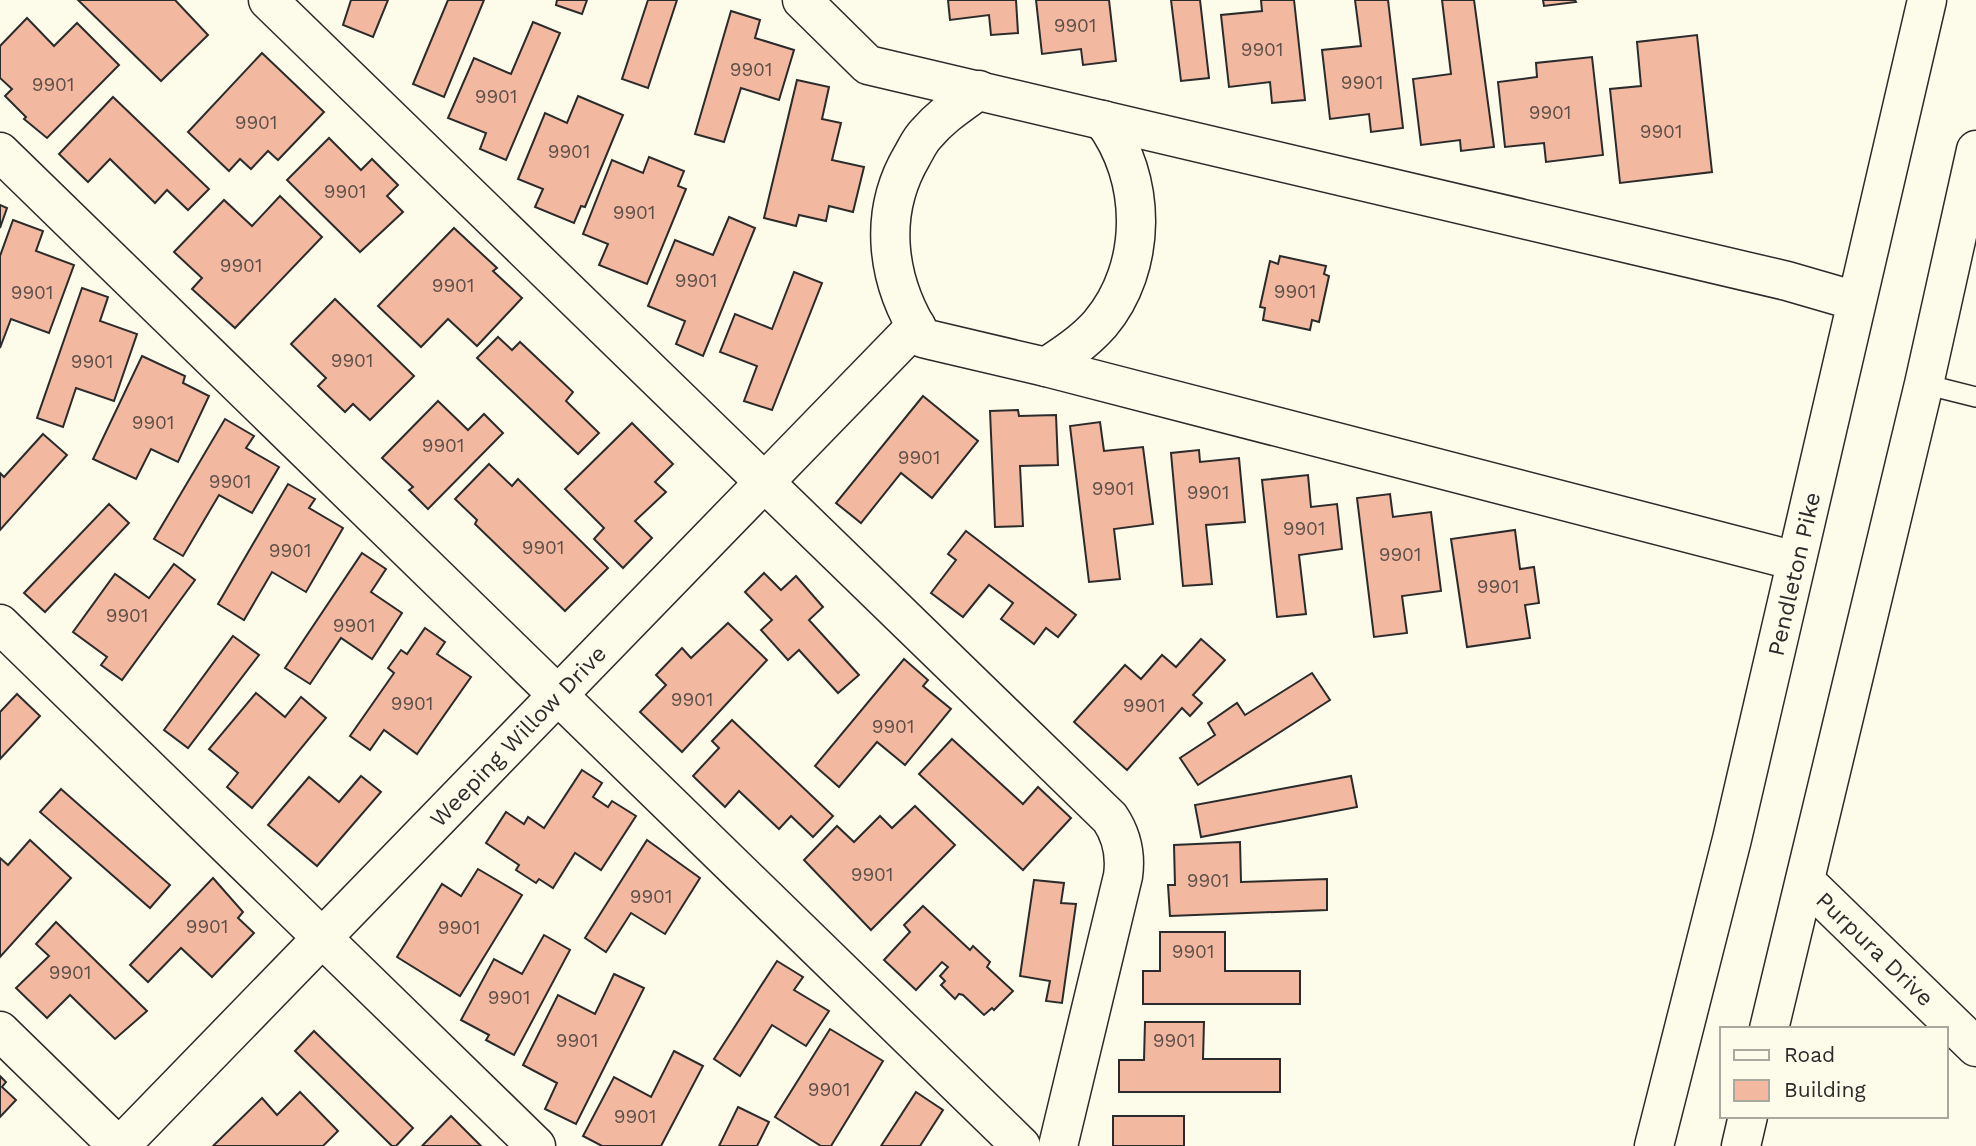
<svg xmlns="http://www.w3.org/2000/svg" width="1976" height="1146" viewBox="0 0 1976 1146" font-family="'Work Sans',sans-serif">
<style>
.building{fill:#f2b8a0;stroke:#2b2b2b;stroke-width:2}
.lines{fill:none;stroke-linecap:round;stroke-linejoin:round}
.service-casing{stroke:#2b2b2b;stroke-width:22}
.minor-casing{stroke:#2b2b2b;stroke-width:41}
.primary-casing{stroke:#2b2b2b;stroke-width:41}
.service{stroke:#fdfbea;stroke-width:19}
.minor{stroke:#fdfbea;stroke-width:38}
.primary{stroke:#fdfbea;stroke-width:38}
.labels{text-anchor:middle;stroke-width:5;stroke-linejoin:round;paint-order:stroke}
.number-label{font-size:19px;fill:#5d4e48}
.street-label{font-size:23px;fill:#2b2b2b;stroke:#fdfbea}
</style>
<rect width="100%" height="100%" fill="#fdfbea"/>
<g class="building">
<path d="M78,0H175L208,35L161,81Z"/>
<path d="M351,0H388L373,37L343,25Z"/>
<path d="M448,0H484L444,97L413,84Z"/>
<path d="M557,0H587L582,14L556,5Z"/>
<path d="M648,0H677L648,88L622,79Z"/>
<path d="M948,0H1016L1018,33L991,35L989,15L950,20Z"/>
<path d="M1036,0H1109L1116,61L1083,65L1081,49L1042,54Z"/>
<path d="M1171,0H1200L1209,78L1181,81Z"/>
<path d="M1261,0H1294L1305,100L1272,103L1270,82L1229,87L1221,15L1262,11Z"/>
<path d="M1355,0H1388L1403,128L1371,132L1369,114L1330,119L1322,50L1361,46Z"/>
<path d="M1442,0H1474L1494,147L1461,151L1460,140L1421,145L1413,79L1451,74Z"/>
<path d="M1543,0H1575L1576,2L1544,6Z"/>
<path d="M731,11L760,20L755,38L794,50L779,100L741,88L724,142L695,134Z"/>
<path d="M27,18L54,46L77,23L119,65L47,138L24,119L26,117L5,96L12,89L0,78V46Z"/>
<path d="M533,22L560,33L506,160L480,149L486,133L448,118L474,58L511,74Z"/>
<path d="M1697,35L1712,172L1620,183L1610,89L1641,86L1637,42Z"/>
<path d="M262,53L324,112L278,160L268,151L251,169L240,159L229,171L188,132Z"/>
<path d="M1592,57L1603,155L1546,162L1544,143L1505,147L1498,82L1537,77L1536,63Z"/>
<path d="M797,80L829,87L822,119L841,123L832,160L864,167L853,212L829,206L826,221L799,215L796,226L764,218Z"/>
<path d="M578,96L623,115L585,207L581,206L574,223L535,207L543,189L518,179L545,113L567,123Z"/>
<path d="M113,97L209,189L188,210L167,190L155,203L110,159L88,182L59,154Z"/>
<path d="M329,138L361,170L372,159L398,185L387,196L403,212L360,252L287,180Z"/>
<path d="M649,157L684,171L678,186L686,189L647,284L599,265L608,244L583,234L612,160L643,173Z"/>
<path d="M280,196L322,237L235,328L192,289L202,278L174,252L224,200L252,226Z"/>
<path d="M0,205L7,208L0,228Z"/>
<path d="M729,217L755,228L703,356L676,344L685,321L648,306L675,240L713,255Z"/>
<path d="M13,220L43,231L36,251L74,265L49,333L11,319L0,348V256Z"/>
<path d="M454,228L497,268L493,271L522,298L477,346L448,319L421,347L378,306Z"/>
<path d="M1280,256L1326,266L1324,274L1329,276L1319,322L1312,320L1310,330L1263,320L1265,308L1260,307L1270,261L1278,264Z"/>
<path d="M794,272L822,283L772,410L744,401L757,366L720,352L735,314L772,329Z"/>
<path d="M82,288L108,297L100,321L137,334L114,401L76,388L63,427L37,418Z"/>
<path d="M335,299L414,376L370,420L353,404L345,412L318,386L326,378L291,344Z"/>
<path d="M498,337L512,350L520,342L573,392L566,401L599,433L578,454L477,358Z"/>
<path d="M142,356L185,376L183,383L209,396L178,462L151,449L136,479L93,459Z"/>
<path d="M923,396L978,441L932,498L901,473L861,523L836,503Z"/>
<path d="M438,401L468,430L484,414L503,433L428,509L409,490L413,487L382,458Z"/>
<path d="M1018,410L1019,416L1056,415L1058,465L1020,466L1023,526L995,527L990,411Z"/>
<path d="M225,419L254,436L246,448L279,467L252,513L219,495L183,556L154,539Z"/>
<path d="M1100,422L1104,451L1143,447L1153,524L1114,529L1120,579L1089,582L1070,426Z"/>
<path d="M632,423L673,464L655,482L666,492L635,521L652,538L623,568L594,539L604,528L565,489Z"/>
<path d="M43,434L67,455L0,530V473L4,477Z"/>
<path d="M1199,450L1200,462L1239,458L1245,522L1206,525L1212,584L1183,586L1171,453Z"/>
<path d="M489,464L512,486L518,479L608,568L565,611L475,524L477,520L455,499Z"/>
<path d="M1308,475L1311,507L1337,504L1342,549L1299,555L1306,614L1277,617L1262,480Z"/>
<path d="M288,484L315,499L309,508L343,528L306,592L272,572L244,620L218,604Z"/>
<path d="M1390,494L1393,517L1431,512L1441,591L1402,596L1407,633L1374,637L1357,498Z"/>
<path d="M109,504L129,523L45,612L24,593Z"/>
<path d="M1515,530L1520,569L1534,567L1539,603L1525,605L1530,638L1467,647L1451,539Z"/>
<path d="M966,531L1076,615L1058,637L1046,628L1034,644L1001,619L1013,603L989,585L963,617L931,593L956,560L948,554Z"/>
<path d="M362,553L386,569L371,592L402,613L372,659L341,638L310,684L285,668Z"/>
<path d="M174,564L195,580L122,680L101,665L107,657L73,632L115,574L149,598Z"/>
<path d="M764,573L781,590L796,576L823,607L809,620L859,675L838,693L799,650L788,660L761,630L772,620L745,592Z"/>
<path d="M728,623L767,660L682,752L640,712L666,685L656,675L682,648L691,658Z"/>
<path d="M425,628L445,642L437,654L471,677L417,754L384,730L370,750L350,736L394,673L388,668L401,650L407,654Z"/>
<path d="M233,636L259,655L188,748L164,730Z"/>
<path d="M1201,639L1225,660L1193,695L1202,703L1190,716L1182,708L1127,770L1074,722L1125,665L1141,679L1162,655L1176,667Z"/>
<path d="M904,659L928,680L923,686L951,709L905,765L877,742L839,787L815,766Z"/>
<path d="M1312,673L1330,700L1198,785L1180,758L1215,735L1208,723L1237,703L1245,715Z"/>
<path d="M256,693L285,717L301,697L326,718L252,808L227,787L238,773L209,749Z"/>
<path d="M17,694L40,716L0,759V712Z"/>
<path d="M732,720L833,816L813,837L791,816L779,829L739,791L725,807L693,776L719,748L712,741Z"/>
<path d="M952,739L1023,804L1038,787L1071,818L1023,870L919,774Z"/>
<path d="M582,770L602,783L593,797L608,807L612,801L636,816L601,870L575,853L553,888L539,879L536,883L516,870L519,865L486,843L506,812L524,824L528,817L544,828Z"/>
<path d="M361,776L381,792L317,866L268,825L309,777L339,802Z"/>
<path d="M1351,776L1357,807L1201,837L1195,805Z"/>
<path d="M61,789L170,885L150,908L40,812Z"/>
<path d="M915,806L955,845L871,930L804,860L837,826L854,842L880,816L892,828Z"/>
<path d="M30,840L71,878L0,957V858L8,865Z"/>
<path d="M647,840L700,878L665,934L631,913L606,952L585,938Z"/>
<path d="M1240,842L1241,882L1327,879V910L1170,916L1168,885H1175L1174,845Z"/>
<path d="M478,869L522,895L460,996L397,957L442,884L461,896Z"/>
<path d="M213,878L243,912L238,918L254,933L212,977L181,948L148,982L130,965Z"/>
<path d="M1034,880L1064,883L1061,903L1076,904L1062,1003L1046,1001L1050,981L1020,976Z"/>
<path d="M923,906L970,950L973,946L990,962L987,967L1013,991L994,1010L992,1008L984,1015L963,995L959,994L955,999L941,985L945,981L940,976L948,967L942,962L916,990L884,960L910,932L904,925Z"/>
<path d="M56,922L147,1011L115,1039L70,995L47,1018L16,988L49,956L36,944Z"/>
<path d="M1160,932H1225V971H1300V1004H1143V971H1160Z"/>
<path d="M544,935L570,950L514,1055L486,1040L489,1035L461,1020L494,959L522,974Z"/>
<path d="M777,961L803,977L794,990L829,1011L806,1046L772,1025L740,1076L714,1059Z"/>
<path d="M614,974L644,988L576,1124L545,1109L557,1083L523,1065L558,995L595,1014Z"/>
<path d="M1145,1022H1204L1203,1059H1280V1092H1119V1060H1144Z"/>
<path d="M830,1029L883,1061L831,1146H821L775,1117Z"/>
<path d="M314,1031L413,1128L396,1146H392L295,1051Z"/>
<path d="M674,1051L703,1066L661,1146H602L583,1136L614,1077L651,1097Z"/>
<path d="M0,1076L6,1082L2,1087L16,1100L0,1117Z"/>
<path d="M300,1092L338,1131L323,1146H213L262,1098L277,1115Z"/>
<path d="M916,1092L943,1110L920,1146H881Z"/>
<path d="M738,1107L769,1122L757,1146H719Z"/>
<path d="M451,1116L481,1146H422Z"/>
<rect x="1113" y="1116" width="71" height="30"/>
</g>
<g class="lines">
<defs>
<path id="service" d="M1924,384L1976,397"/>
<g id="minor">
<path d="M268,0L1110,818C1122,836 1126,855 1123,876L1058,1146"/>
<path d="M802,0L868,65L1787,281L1856,301"/>
<path d="M979,90C960,104 942,115 926,134C920,140 916,149 912,156C877,215 887,283 923,338L931,340L1046,367C1066,354 1084,342 1100,324C1148,267 1147,178 1103,120"/>
<path d="M0,152L1021,1146"/>
<path d="M1046,367L1796,561"/>
<path d="M0,624L536,1146"/>
<path d="M1805,881L1976,1047"/>
<path d="M0,1031L118,1146"/>
<path d="M120,1146L916,326"/>
</g>
<g id="primary">
<path d="M1769,1029L1924,384L1976,150"/>
<path d="M1654,1146L1732,839L1927,0"/>
<path d="M1741,1146L1748,1116"/>
</g>
</defs>
<use href="#service" class="service-casing"/>
<use href="#minor" class="minor-casing"/>
<use href="#primary" class="primary-casing"/>
<use href="#service" class="service"/>
<use href="#minor" class="minor"/>
<use href="#primary" class="primary"/>
</g>
<g class="labels">
<g class="number-label">
<text x="1075" y="32">9901</text>
<text x="1262" y="56">9901</text>
<text x="751" y="76">9901</text>
<text x="1362" y="89">9901</text>
<text x="53" y="91">9901</text>
<text x="496" y="103">9901</text>
<text x="1550" y="119">9901</text>
<text x="256" y="129">9901</text>
<text x="1661" y="138">9901</text>
<text x="569" y="158">9901</text>
<text x="345" y="198">9901</text>
<text x="634" y="219">9901</text>
<text x="241" y="272">9901</text>
<text x="696" y="287">9901</text>
<text x="453" y="292">9901</text>
<text x="1295" y="298">9901</text>
<text x="32" y="299">9901</text>
<text x="352" y="367">9901</text>
<text x="92" y="368">9901</text>
<text x="153" y="429">9901</text>
<text x="443" y="452">9901</text>
<text x="919" y="464">9901</text>
<text x="230" y="488">9901</text>
<text x="1113" y="495">9901</text>
<text x="1208" y="499">9901</text>
<text x="1304" y="535">9901</text>
<text x="543" y="554">9901</text>
<text x="290" y="557">9901</text>
<text x="1400" y="561">9901</text>
<text x="1498" y="593">9901</text>
<text x="127" y="622">9901</text>
<text x="354" y="632">9901</text>
<text x="692" y="706">9901</text>
<text x="412" y="710">9901</text>
<text x="1144" y="712">9901</text>
<text x="893" y="733">9901</text>
<text x="872" y="881">9901</text>
<text x="1208" y="887">9901</text>
<text x="651" y="903">9901</text>
<text x="207" y="933">9901</text>
<text x="459" y="934">9901</text>
<text x="1193" y="958">9901</text>
<text x="70" y="979">9901</text>
<text x="509" y="1004">9901</text>
<text x="577" y="1047">9901</text>
<text x="1174" y="1047">9901</text>
<text x="829" y="1096">9901</text>
<text x="635" y="1123">9901</text>
</g>
<g class="street-label">
<text transform="translate(1794 574) rotate(-77)" y="8">Pendleton Pike</text>
<text transform="translate(518 736) rotate(-46)" y="8">Weeping Willow Drive</text>
<text transform="translate(1875 949) rotate(44)" y="8">Purpura Drive</text>
</g>
</g>
<rect x="1720" y="1027" width="228" height="91" fill="#fdfbea" stroke="#a9a89e" stroke-width="2"/>
<rect x="1734" y="1050" width="35" height="10" fill="#fdfbea" stroke="#a9a89e" stroke-width="2"/>
<text x="1784" y="1062" font-size="21" fill="#2b2b2b">Road</text>
<rect x="1734" y="1080" width="35" height="21" fill="#f2b8a0" stroke="#a9a89e" stroke-width="2"/>
<text x="1784" y="1097" font-size="21" fill="#2b2b2b">Building</text>
</svg>
